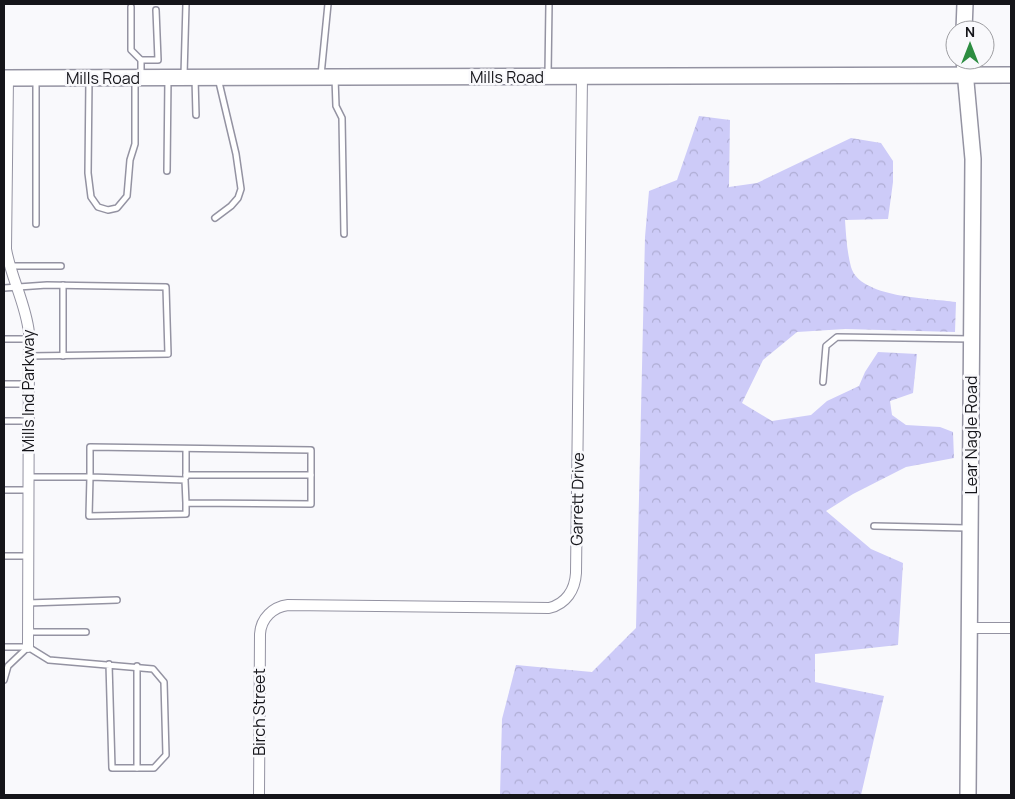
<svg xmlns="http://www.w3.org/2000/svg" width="1015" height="799" viewBox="0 0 1015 799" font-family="Manrope,sans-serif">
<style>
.forest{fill:url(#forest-crowns)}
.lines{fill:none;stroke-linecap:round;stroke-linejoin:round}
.lane-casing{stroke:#9493a2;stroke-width:8}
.street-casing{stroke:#9493a2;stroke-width:12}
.secondary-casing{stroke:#9493a2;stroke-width:18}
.lane{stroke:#fff;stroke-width:5}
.street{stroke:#fff;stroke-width:10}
.secondary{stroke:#fff;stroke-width:15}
.labels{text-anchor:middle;stroke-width:5;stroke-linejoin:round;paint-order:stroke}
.street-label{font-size:16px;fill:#15151a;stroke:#f9f9fc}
</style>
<defs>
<pattern id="forest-crowns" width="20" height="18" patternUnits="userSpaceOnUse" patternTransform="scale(1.25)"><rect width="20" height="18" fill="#cdcbf8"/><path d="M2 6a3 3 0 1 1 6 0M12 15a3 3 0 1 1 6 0" fill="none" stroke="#afadd4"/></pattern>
</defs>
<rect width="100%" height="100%" fill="#f9f9fc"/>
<path class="forest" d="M699,116L730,120L729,187L757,183L851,138L881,143L893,161V182L888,219L845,220C846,235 847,252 851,267C860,298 928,298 956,302L955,332L845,329L797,332L763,360L742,403L772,421L811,415L827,401L859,386L865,372L878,352L917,354L913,393L890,401L892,415L906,425L940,427L953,432L954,458L906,467L853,494L826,511L871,549L903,563L898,645L815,654V682L884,696L861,795H500L502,719L516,665L592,672L636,628L645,237L649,191L677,180Z"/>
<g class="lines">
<defs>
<g id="lane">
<path d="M131,7V50L141,60V75"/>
<path d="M141,60H158L156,10"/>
<path d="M548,74L549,4"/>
<path d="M184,75L186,4"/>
<path d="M321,75L328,4"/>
<path d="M195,78L196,115"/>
<path d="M335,78L336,106L342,118L344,234"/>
<path d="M36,79V224"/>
<path d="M89,80L88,173L91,197L98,207L108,210L117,208L127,196L130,160L135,144V78"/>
<path d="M167,171L168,78"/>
<path d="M215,218L231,206L238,198L241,189L236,154L218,78"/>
<path d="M10,266H61"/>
<path d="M63,285V356"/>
<path d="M4,288L47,285L166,287L168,354L29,356"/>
<path d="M4,339H29"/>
<path d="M823,382L826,346L837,337L971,339"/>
<path d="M4,384H29"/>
<path d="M4,421H28"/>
<path d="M186,475H311"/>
<path d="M29,477H90V447L311,450V504L186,503V514L89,516L90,477L185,480L186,503"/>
<path d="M186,477V449"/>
<path d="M4,490H28"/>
<path d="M874,526L967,528"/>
<path d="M4,556H28"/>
<path d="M28,603L117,600"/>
<path d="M28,632H86"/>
<path d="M4,647H28L49,660L153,669L164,682L166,755L154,768H112L109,664"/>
<path d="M4,680L8,666L27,648"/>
<path d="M137,768V666"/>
</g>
<g id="street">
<path d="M8,78L6,249C11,278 26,304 29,333L28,647"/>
<path d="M969,628H1011"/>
<path d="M259,795L260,634C261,618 273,607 288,605L549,608C566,604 575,590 576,573L582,77"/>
</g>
<g id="secondary">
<path d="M964,30L965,4"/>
<path d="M964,60L973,159L968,795"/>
<path d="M4,78L1011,75"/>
</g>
</defs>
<use href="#lane" class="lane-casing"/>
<use href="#street" class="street-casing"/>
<use href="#secondary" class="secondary-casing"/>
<use href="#lane" class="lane"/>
<use href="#street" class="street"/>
<use href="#secondary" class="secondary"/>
</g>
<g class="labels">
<g class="street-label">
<text x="507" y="83">Mills Road</text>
<text x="103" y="84">Mills Road</text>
<text transform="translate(28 391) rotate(-90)" y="6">Mills Ind Parkway</text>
<text transform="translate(971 435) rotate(-90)" y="6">Lear Nagle Road</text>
<text transform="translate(577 499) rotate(-89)" y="6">Garrett Drive</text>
<text transform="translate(259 712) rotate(-90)" y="6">Birch Street</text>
</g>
</g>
<rect width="1015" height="799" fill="none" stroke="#15151a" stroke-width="10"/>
<g transform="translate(970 45)"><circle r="24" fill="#f9f9fc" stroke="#9e9ea2"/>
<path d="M0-4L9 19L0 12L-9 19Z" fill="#2d8d41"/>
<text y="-8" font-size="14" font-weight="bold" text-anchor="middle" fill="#15151a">N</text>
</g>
</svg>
